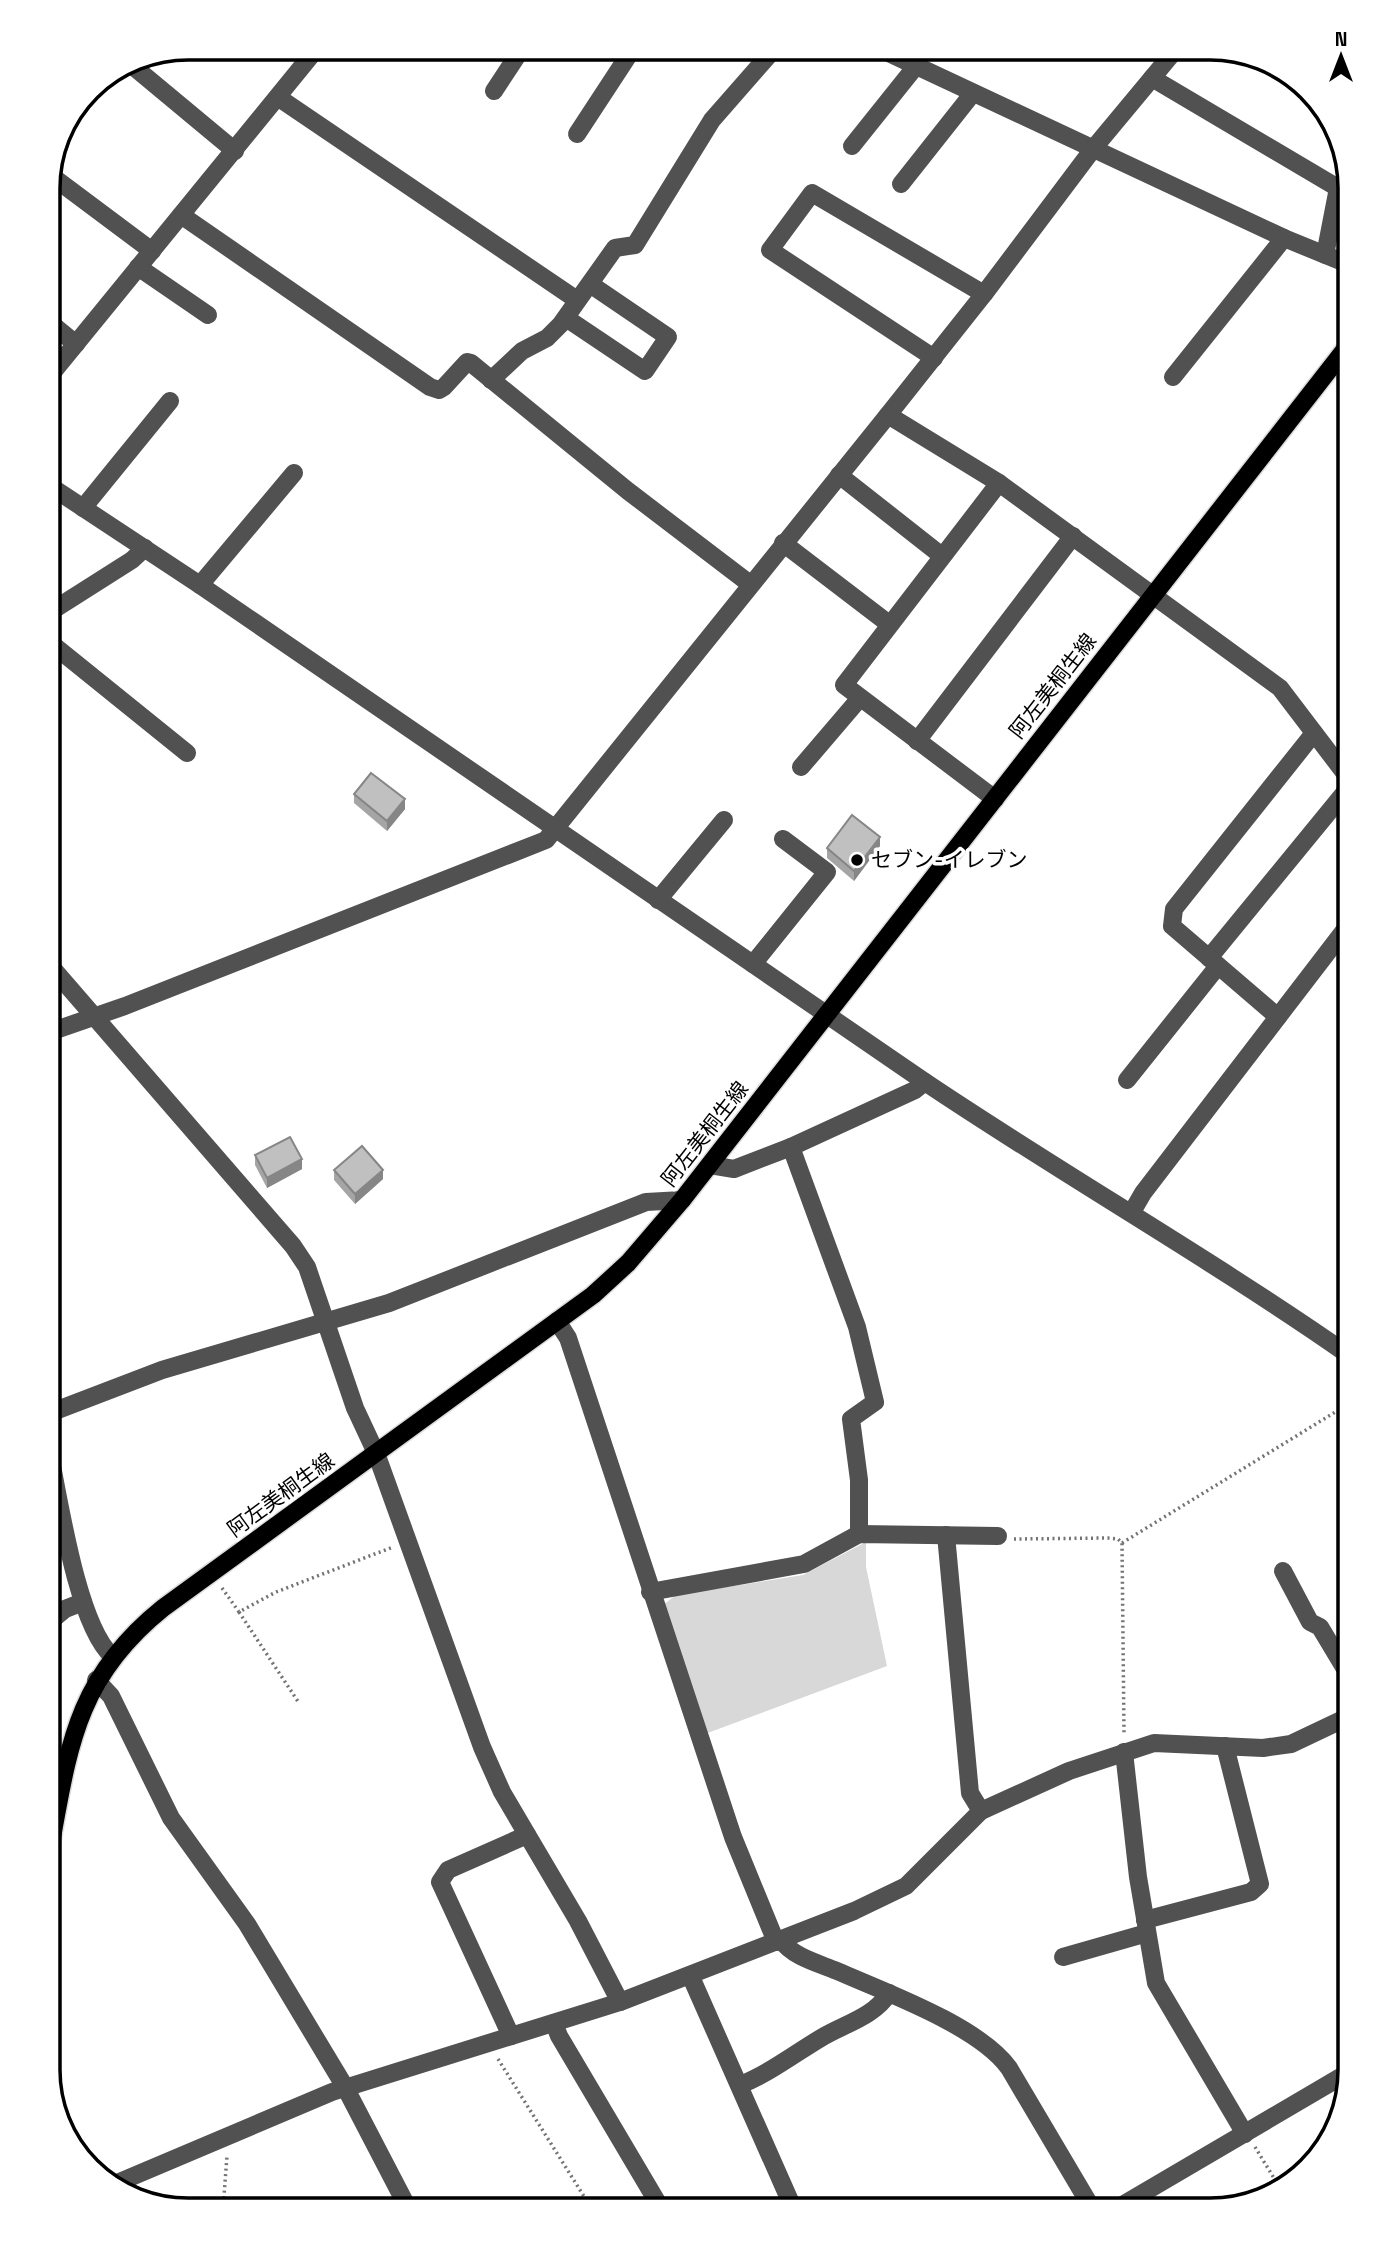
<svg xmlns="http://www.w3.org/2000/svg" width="1397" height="2257" viewBox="0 0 1397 2257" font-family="'Space Grotesk','Noto Sans JP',sans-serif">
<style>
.green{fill:#d8d8d8}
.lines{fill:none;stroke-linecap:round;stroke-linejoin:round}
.major-casing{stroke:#dbdbdb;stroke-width:21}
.path{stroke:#737373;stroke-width:3.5;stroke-dasharray:2 3.5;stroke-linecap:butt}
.minor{stroke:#515151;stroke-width:18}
.major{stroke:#000;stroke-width:18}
.wall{fill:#a5a5a5}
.shaded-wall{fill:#868686}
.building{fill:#c0c0c0;stroke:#868686;stroke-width:2}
.poi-dot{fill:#000;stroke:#fff;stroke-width:2.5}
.labels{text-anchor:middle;stroke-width:7;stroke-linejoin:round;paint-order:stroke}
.street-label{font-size:21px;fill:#000;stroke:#fff}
.poi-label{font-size:21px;fill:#000;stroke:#fff;text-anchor:start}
.rim{fill:none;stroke:#000;stroke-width:3.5}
</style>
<rect width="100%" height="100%" fill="#fff"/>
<path class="green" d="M866,1542V1567L887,1666L705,1734L663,1605L676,1595L803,1575Z"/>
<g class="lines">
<defs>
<path id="major" d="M47,1864C68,1755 71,1682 163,1608L593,1295L628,1263L682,1200L1350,343"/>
</defs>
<use href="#major" class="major-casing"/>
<g class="path">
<path d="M1014,1539L1108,1538L1118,1539L1122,1543L1124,1733"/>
<path d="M1122,1543L1350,1403"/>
<path d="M222,1588L239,1612L276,1592L393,1547"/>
<path d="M239,1612L299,1703"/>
<path d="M498,2059L585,2198L566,2210"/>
<path d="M1255,2147L1280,2188"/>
<path d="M223,2209L227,2156"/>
</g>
<g class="minor">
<path d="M876,47L1284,238L1350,265"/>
<path d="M128,62L235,151"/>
<path d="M1152,78L1338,188L1325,255"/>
<path d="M494,91L523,47"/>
<path d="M279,98L577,300"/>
<path d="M577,134L634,47"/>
<path d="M852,146L916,66"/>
<path d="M49,174L152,251"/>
<path d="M901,184L973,93"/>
<path d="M181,215L430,387L439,390L444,387L467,362L471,363L628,491L750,584"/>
<path d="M138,267L208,315"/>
<path d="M566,318L645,371L668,337L590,284"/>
<path d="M48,321L76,344"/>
<path d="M934,358L770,250L812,193L984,294"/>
<path d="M1173,377L1284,238"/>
<path d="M48,378L318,47"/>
<path d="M491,380L522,351L547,338L561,324L615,248L635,245L712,120L776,47"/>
<path d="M888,415L999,483L1280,688L1350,780"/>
<path d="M839,475L942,556"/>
<path d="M47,484L200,585L925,1082C1065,1176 1211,1259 1350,1356"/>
<path d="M83,508L170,401"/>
<path d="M783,543L889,624"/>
<path d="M200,585L294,473"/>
<path d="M47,614L132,560L145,548"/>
<path d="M47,640L187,753"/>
<path d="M917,741L1073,536"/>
<path d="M801,767L860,698"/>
<path d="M995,799L844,685L999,483"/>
<path d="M658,900L724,820"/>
<path d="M1209,958L1350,786"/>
<path d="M47,962L293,1246L307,1267L355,1408L376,1453L482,1747L502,1792L578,1921L620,2002"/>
<path d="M753,964L827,872L783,839"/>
<path d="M1278,1017L1172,926L1174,909L1314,733"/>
<path d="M47,1033L125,1006L546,840L888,415L984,294L1093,149L1177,48"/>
<path d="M1127,1080L1218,966"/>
<path d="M791,1147L857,1327L875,1402L851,1419L859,1480V1534"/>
<path d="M710,1165L734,1169L791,1147L915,1090L925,1082"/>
<path d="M1132,1212L1143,1193L1350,923"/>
<path d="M557,1321L568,1338L733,1837L776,1942"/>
<path d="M47,1414L162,1370L389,1303L646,1202L682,1200"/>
<path d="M47,1440C58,1492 76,1623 112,1656"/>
<path d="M946,1535L970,1793L981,1811"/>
<path d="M1283,1571L1310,1622L1320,1627L1350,1677"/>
<path d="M650,1592L804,1564L859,1534L998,1536"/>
<path d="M47,1624L65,1609L83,1602"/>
<path d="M96,1680L111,1696L171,1818L247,1924L345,2087L409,2210"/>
<path d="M1124,1752L1138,1877L1156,1983L1245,2134"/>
<path d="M1145,1920L1251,1892L1260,1884L1225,1746"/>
<path d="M781,1940C793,1957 818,1963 837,1971C885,1992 979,2026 1009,2068L1093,2210"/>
<path d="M1063,1957L1147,1933"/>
<path d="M691,1977L794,2210"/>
<path d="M554,2023L559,2036L662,2210"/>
<path d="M511,2036L440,1882L448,1870L527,1835"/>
<path d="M740,2085C770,2073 794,2054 821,2038C844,2024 874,2017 889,1993"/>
<path d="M110,2186L332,2092L620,2002L854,1911L906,1886L981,1811L1069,1771L1154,1743L1263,1748L1291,1744L1350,1716"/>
<path d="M1114,2210L1349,2072"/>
</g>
<use href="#major" class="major"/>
</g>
<g class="wall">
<path d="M354,794L405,809L387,831L354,803Z"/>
<path d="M880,846L854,881L827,858V848Z"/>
<path d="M255,1155L302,1169L267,1188L255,1165Z"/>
<path d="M334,1170L383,1179L355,1204L334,1180Z"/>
</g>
<g class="shaded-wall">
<path d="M405,799V809L387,831V821Z"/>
<path d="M880,837V846L854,881V871Z"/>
<path d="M302,1159V1169L267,1188V1178Z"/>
<path d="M383,1170V1179L355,1204V1194Z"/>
</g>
<g class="building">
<path d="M371,773L405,799L387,821L354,794Z"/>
<path d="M852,815L880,837L854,871L827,848Z"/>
<path d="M290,1137L302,1159L267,1178L255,1155Z"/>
<path d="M362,1146L383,1170L355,1194L334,1170Z"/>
</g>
<circle class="poi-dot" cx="857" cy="860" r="7"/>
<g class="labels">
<g class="street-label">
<text transform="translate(1053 686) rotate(-52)" y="7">阿左美桐生線</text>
<text transform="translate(705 1134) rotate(-52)" y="7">阿左美桐生線</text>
<text transform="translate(281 1495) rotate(-36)" y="7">阿左美桐生線</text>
</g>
<g class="poi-label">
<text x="871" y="867">セブン-イレブン</text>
</g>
</g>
<path d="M0 0H1397V2257H0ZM188 60H1210A128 128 0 0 1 1338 188V2070A128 128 0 0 1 1210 2198H188A128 128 0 0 1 60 2070V188A128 128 0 0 1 188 60Z" fill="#fff" fill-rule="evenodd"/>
<path class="rim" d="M188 60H1210A128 128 0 0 1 1338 188V2070A128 128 0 0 1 1210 2198H188A128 128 0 0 1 60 2070V188A128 128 0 0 1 188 60Z"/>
<g transform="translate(1341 56)" stroke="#ffffff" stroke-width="5" paint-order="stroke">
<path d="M0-5L12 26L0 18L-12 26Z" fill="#000000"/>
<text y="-10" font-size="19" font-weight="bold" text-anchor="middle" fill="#000000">N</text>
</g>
</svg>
